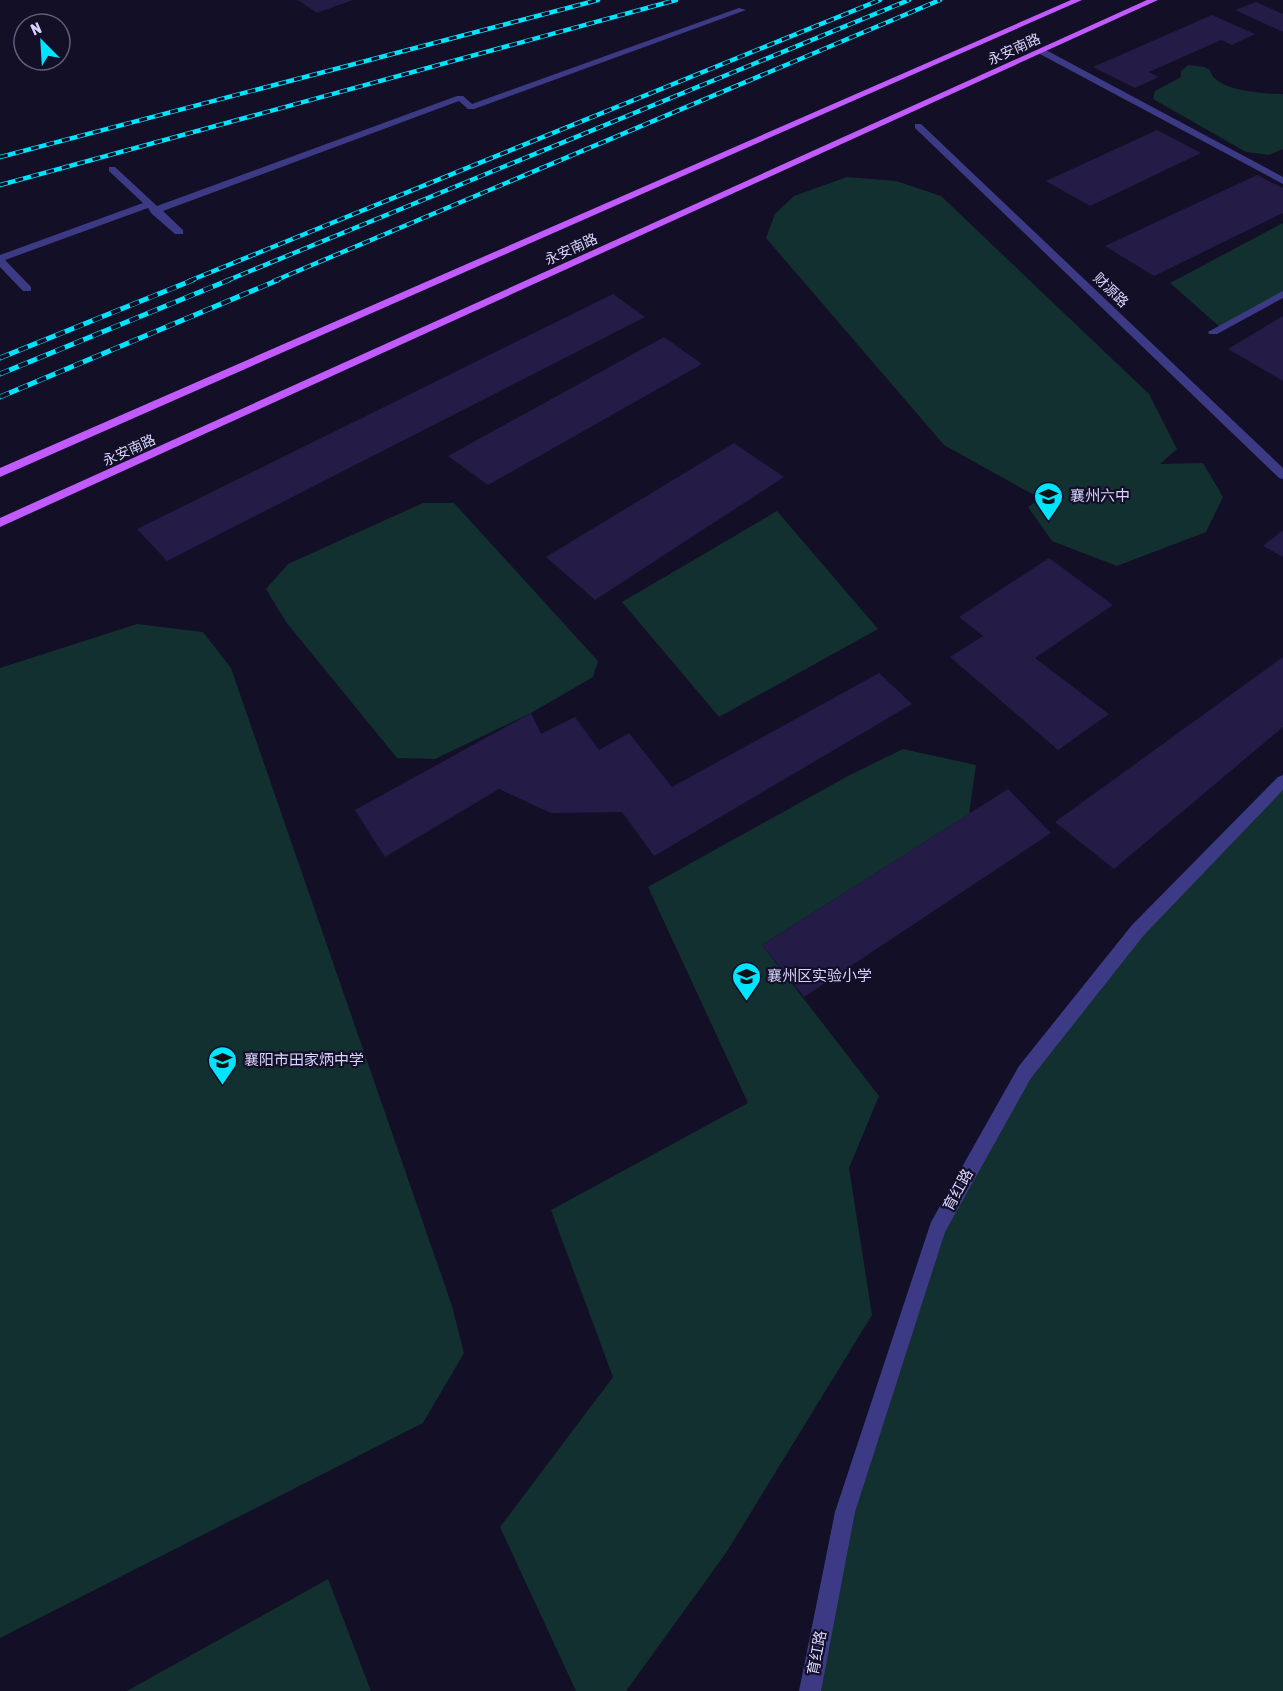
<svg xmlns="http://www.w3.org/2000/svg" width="1283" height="1691" viewBox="0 0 1283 1691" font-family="'Asap Condensed','Noto Sans SC',sans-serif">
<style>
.green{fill:#12302f}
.building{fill:#241b47}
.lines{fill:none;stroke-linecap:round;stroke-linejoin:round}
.service{fill:#3d3a85;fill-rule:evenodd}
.minor{fill:#3d3a85;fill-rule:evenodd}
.tertiary{fill:#3d3a85;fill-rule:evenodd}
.primary{fill:#c25bff;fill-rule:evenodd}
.rail-far1-casing{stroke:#00e5ff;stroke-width:4.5}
.rail-casing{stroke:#00e5ff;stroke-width:5}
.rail-far1{stroke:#130f26;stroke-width:3;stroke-dasharray:8;stroke-linecap:butt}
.rail{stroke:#130f26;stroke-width:4;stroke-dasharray:10;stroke-linecap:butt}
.labels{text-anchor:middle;stroke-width:4.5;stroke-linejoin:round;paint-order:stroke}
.far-street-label{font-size:14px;fill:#d9d4ff;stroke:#130f26}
.poi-label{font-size:15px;fill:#d9d4ff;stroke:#130f26;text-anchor:start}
.street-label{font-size:15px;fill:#d9d4ff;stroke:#130f26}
</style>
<rect width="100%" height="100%" fill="#130f26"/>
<g class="green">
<path d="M1188,65L1204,67L1210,70C1214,91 1265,94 1283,94V149L1269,155L1246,152L1153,99L1155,91L1181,77V71Z"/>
<path d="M847,177L896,181L941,196L1149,394L1177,449L1160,464L1203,463L1223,497L1206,532L1117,566L1052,541L1028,507L1047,494H1032L944,445L766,238L775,214L794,196Z"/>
<path d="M1283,223V294L1221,328L1170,283Z"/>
<path d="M423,503H454L598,661L593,677L531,713L435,759L397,758L286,622L266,589L288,564Z"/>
<path d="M777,511L878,629L719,717L622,602Z"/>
<path d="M137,624L203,632L231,668L452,1306L464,1353L423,1423L0,1638V668Z"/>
<path d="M903,749L976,765L969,814L762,945L879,1096L849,1168L872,1315L726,1553L626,1691H576L500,1527L613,1377L551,1210L748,1103L648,887L848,776Z"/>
<path d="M1283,781V1691H810L845,1512L937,1228L1025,1071L1138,930Z"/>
<path d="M328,1579L371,1691H127Z"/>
</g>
<g class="building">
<path d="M298,0H353L317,13Z"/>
<path d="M1256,2L1283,14V32L1235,10Z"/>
<path d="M1212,15L1255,34L1232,45L1221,40L1149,72L1159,77L1135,88L1093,67Z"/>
<path d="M1157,130L1201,153L1090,206L1046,181Z"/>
<path d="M1257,175L1283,188V213L1154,276L1105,246Z"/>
<path d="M613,294L645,317L167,561L137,529Z"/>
<path d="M1283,316V381L1228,349Z"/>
<path d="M664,337L702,364L488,485L448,456Z"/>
<path d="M734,443L784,477L595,600L546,557Z"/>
<path d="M1283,530V557L1263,546Z"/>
<path d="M1049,558L1113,605L1035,658L1109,714L1058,750L950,657L983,636L959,617Z"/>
<path d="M1283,657V727L1114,869L1055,822Z"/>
<path d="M879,673L912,704L654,856L622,812L551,813L499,789L385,857L355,810L531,713L541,734L575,717L599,750L629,733L672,787Z"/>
<path d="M1008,789L1051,833L804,997L762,945Z"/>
</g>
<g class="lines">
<g class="service">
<path d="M739,8L746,10L474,109H468L459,101L163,211L183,230V234H175L151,213L148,208L5,260L31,287V291H23L0,267V255L143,203L109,171V167H115L157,206L457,96H463L472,104Z"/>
<path d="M1038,49H1044L1283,177V184L1038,53Z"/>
<path d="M1283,291V298L1217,334H1209L1208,332Z"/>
</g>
<path class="minor" d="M915,124H921L1283,468V479L1279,478L915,128Z"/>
<path class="tertiary" d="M1283,775V790L1144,935L1031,1078L945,1232L855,1512L821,1691H799L835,1512L931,1222L1019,1066L1132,925L1278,777Z"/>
<g class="primary">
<path d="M1071,0H1082L0,477V468Z"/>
<path d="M1147,0H1158L0,527V518Z"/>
</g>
<defs>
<g id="rail-far1">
<path d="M0,157L598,0"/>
<path d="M0,185L676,0"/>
<path d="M189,281L880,0"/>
<path d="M226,281L909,0"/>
<path d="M274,281L940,0"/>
</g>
<g id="rail">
<path d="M0,358L193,280"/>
<path d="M0,374L229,280"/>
<path d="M0,397L278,280"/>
</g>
</defs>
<use href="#rail-far1" class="rail-far1-casing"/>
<use href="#rail" class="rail-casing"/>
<use href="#rail-far1" class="rail-far1"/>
<use href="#rail" class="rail"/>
</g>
<defs>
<symbol id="school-pin" viewBox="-11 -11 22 30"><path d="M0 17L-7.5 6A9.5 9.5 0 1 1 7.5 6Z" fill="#00e5ff" stroke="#130f26"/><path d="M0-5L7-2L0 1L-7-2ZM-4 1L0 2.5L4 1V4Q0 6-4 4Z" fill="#111"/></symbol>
</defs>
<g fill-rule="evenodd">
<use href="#school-pin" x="1032" y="480" width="33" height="45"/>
<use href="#school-pin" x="730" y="960" width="33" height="45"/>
<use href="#school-pin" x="206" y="1044" width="33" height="45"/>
</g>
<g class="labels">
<g class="far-street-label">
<text transform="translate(1014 49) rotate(-24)" y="5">永安南路</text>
<text transform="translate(571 249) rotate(-24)" y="5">永安南路</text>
<text transform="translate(1111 290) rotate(44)" y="5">财源路</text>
<text transform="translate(129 450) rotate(-24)" y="5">永安南路</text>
</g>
<g class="poi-label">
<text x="1070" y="501">襄州六中</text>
<text x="767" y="981">襄州区实验小学</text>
<text x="244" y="1065">襄阳市田家炳中学</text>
</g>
<g class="street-label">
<text transform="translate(958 1190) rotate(-61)" y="5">育红路</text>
<text transform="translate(817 1653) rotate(-79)" y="5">育红路</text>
</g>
</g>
<g transform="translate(42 42) rotate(336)"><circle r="28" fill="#130f26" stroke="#625e7d" stroke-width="1.5"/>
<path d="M0-4.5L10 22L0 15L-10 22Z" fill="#00e5ff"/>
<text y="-9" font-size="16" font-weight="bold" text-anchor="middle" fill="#d9d4ff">N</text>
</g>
</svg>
